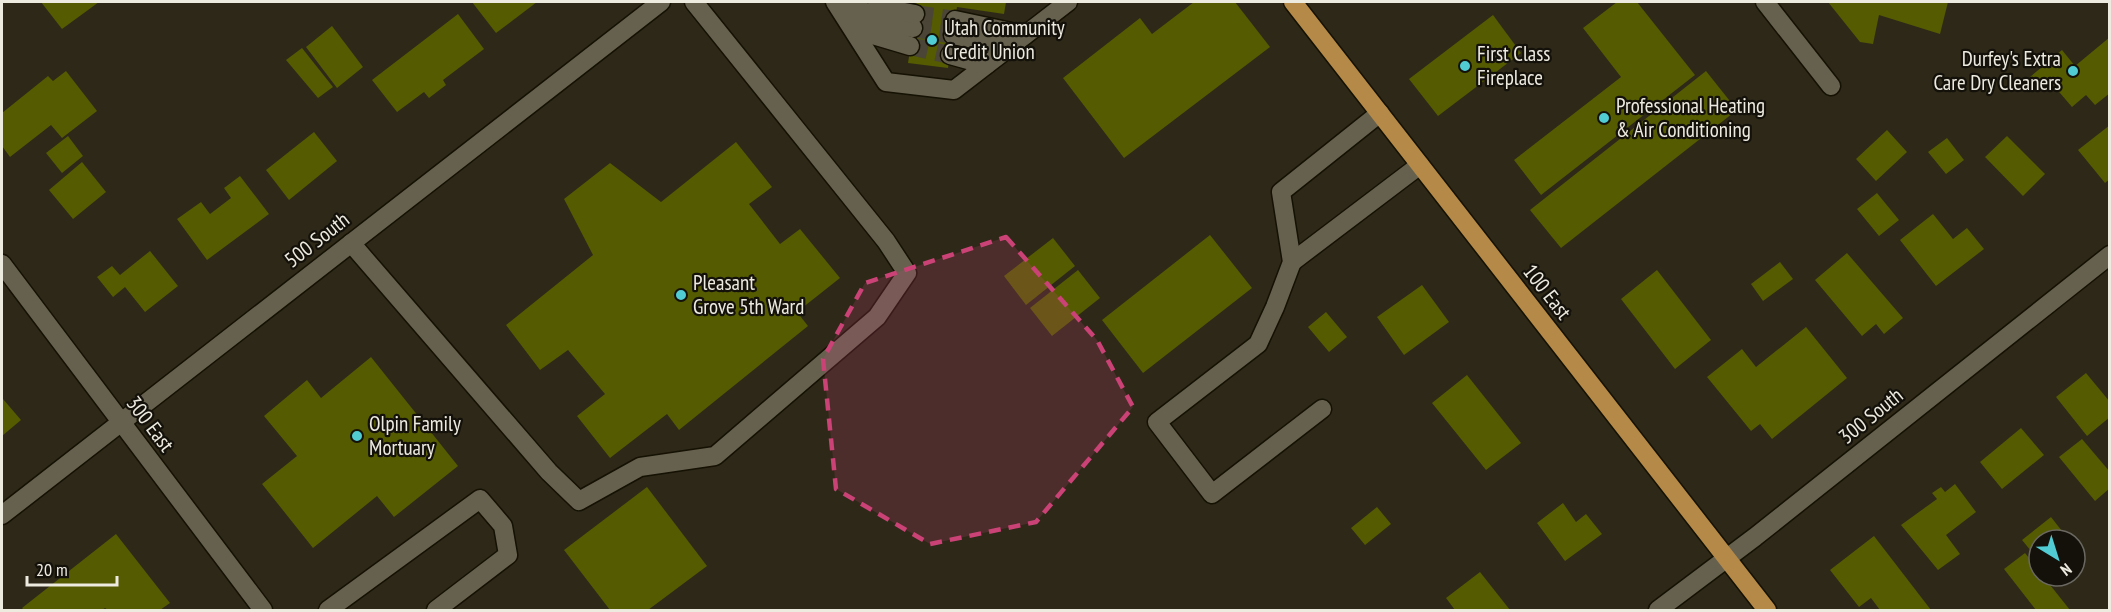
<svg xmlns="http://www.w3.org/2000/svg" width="2111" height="612" viewBox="0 0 2111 612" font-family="'PT Sans Narrow',sans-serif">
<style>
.building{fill:#545b00}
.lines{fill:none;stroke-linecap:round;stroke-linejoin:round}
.minor-tunnel{stroke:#4a4536;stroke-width:18;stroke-dasharray:18 9;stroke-linecap:butt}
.minor-casing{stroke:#151103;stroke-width:21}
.major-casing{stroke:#151103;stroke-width:21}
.minor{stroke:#66614f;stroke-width:18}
.major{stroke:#b58a48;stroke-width:18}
.marked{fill:#cb4276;fill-opacity:0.2;stroke:#cb4276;stroke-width:4.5;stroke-dasharray:12 8;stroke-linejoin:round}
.poi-dot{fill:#51ccd3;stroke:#13110a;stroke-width:2}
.labels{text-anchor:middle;stroke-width:4.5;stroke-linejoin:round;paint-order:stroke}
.poi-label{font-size:21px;fill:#edeae0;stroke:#13110a;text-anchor:start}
.street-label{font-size:21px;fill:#edeae0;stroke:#13110a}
</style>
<rect width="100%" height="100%" fill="#2d2818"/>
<g class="building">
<path d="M41,2H99L62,29Z"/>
<path d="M472,2H537L496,33Z"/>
<path d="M912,2H1006L1004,14L957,7L948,68L908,63L917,4Z"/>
<path d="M1194,2H1235L1270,47L1124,158L1063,78L1140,18L1152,34Z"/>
<path d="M1617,2H1637L1695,75L1541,195L1514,160L1621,77L1583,28Z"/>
<path d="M1828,2H1948L1940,34L1879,15L1873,44L1860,42Z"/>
<path d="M458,14L484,49L443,80L446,85L429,98L424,92L397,112L372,80Z"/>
<path d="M1493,15L1521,53L1438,116L1409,79Z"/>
<path d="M332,26L363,67L337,88L306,47Z"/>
<path d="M2110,37V93L2095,105L2086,95L2072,107L2048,79L2038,87L2030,77L2062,50L2075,66Z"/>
<path d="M302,48L333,87L318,98L286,60Z"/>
<path d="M66,71L97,111L62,138L51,125L10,157L2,146V113L48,76L53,81Z"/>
<path d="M1706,71L1737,110L1561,248L1530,210Z"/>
<path d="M2110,125V179L2105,183L2078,150Z"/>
<path d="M1887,130L1907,152L1876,181L1856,159Z"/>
<path d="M314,132L337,161L289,200L266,170Z"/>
<path d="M68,136L83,156L62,173L46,153Z"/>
<path d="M2007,136L2045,174L2023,196L1985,157Z"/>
<path d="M1947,138L1964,160L1946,174L1928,152Z"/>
<path d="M736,142L772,187L749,204L780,244L800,229L840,278L797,312L808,326L679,430L667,414L610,458L577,416L605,394L568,350L540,370L506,325L593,255L564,199L610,163L661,202Z"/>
<path d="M82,162L106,192L73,219L49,190Z"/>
<path d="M240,176L269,214L207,260L177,219L201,202L210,214L231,198L224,188Z"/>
<path d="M1877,193L1899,220L1879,236L1857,209Z"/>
<path d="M1933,214L1953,239L1967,228L1984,249L1936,286L1900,240Z"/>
<path d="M1210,235L1252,288L1143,373L1102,320Z"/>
<path d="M1053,238L1075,266L1026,305L1004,276Z"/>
<path d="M150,251L178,286L145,312L125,287L113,297L97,277L112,266L120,275Z"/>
<path d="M1847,253L1903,318L1884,334L1876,324L1862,336L1815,280Z"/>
<path d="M1780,262L1793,279L1763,301L1751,284Z"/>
<path d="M1078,270L1100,298L1052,336L1030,308Z"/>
<path d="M1657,270L1711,340L1675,369L1621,299Z"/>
<path d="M1422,285L1449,322L1404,355L1377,317Z"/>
<path d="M1326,312L1347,337L1329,352L1308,327Z"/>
<path d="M1806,327L1847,378L1772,439L1760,424L1751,431L1707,377L1742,349L1756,367Z"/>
<path d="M371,357L458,466L394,517L377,496L313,548L262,484L297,456L264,416L307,380L321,398Z"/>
<path d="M2086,373L2110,402V417L2087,436L2056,397Z"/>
<path d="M1467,375L1521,443L1486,470L1432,403Z"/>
<path d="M3,399L21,420L2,436V400Z"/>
<path d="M2021,428L2044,455L2002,489L1980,462Z"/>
<path d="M2082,439L2110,472V488L2095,501L2059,457Z"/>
<path d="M1955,484L1976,512L1946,535L1960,554L1938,570L1901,525L1937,499L1932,493L1941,487L1945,492Z"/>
<path d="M647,487L707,566L648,610H610L564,550Z"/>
<path d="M1563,503L1576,522L1586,514L1602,534L1565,561L1537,523Z"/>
<path d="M1377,507L1391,524L1365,545L1351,528Z"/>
<path d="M2051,517L2069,540H2039V561L2022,540Z"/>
<path d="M116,534L170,603L160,610H108L105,608L102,610H24L22,608Z"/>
<path d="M1874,536L1931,610H1880L1871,598L1859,607L1830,570Z"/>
<path d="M2025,553L2039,570V576H2043L2070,610H2036L2004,569Z"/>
<path d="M1480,572L1510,610H1455L1446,598Z"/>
</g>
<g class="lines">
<g class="minor-tunnel">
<path d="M915,14L955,20"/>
<path d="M913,28L953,35"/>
<path d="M910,46L950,55"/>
</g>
<defs>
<g id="minor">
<path d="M835,2L886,82L954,90L1068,2"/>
<path d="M848,2L885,24L913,28"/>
<path d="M877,2L889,9L915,14"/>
<path d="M1765,2L1831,86"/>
<path d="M955,20L1025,35"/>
<path d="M849,21L873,35L910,46"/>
<path d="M953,35L1009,47"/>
<path d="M950,55L986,65"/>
<path d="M351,243L549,472L579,501L640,467L715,456L877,317L907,273L886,241L694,2"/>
<path d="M1292,262L1420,165"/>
<path d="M2,264L263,610"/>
<path d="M1322,409L1212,494L1157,422L1258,344L1275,307L1292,262L1281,192L1380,113"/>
<path d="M2,515L661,2"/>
<path d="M328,610L480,499L503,526L508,555L436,610"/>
<path d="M1658,610L1755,537L2110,255"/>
</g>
<path id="major" d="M1293,2L1767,610"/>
</defs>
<use href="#minor" class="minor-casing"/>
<use href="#major" class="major-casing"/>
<use href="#minor" class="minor"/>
<use href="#major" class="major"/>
</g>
<path class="marked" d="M1006,237L1097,340L1133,407L1036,522L930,544L836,489L823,359L865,283Z"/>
<g class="poi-dot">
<circle cx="932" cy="40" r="6"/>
<circle cx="1465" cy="66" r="6"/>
<circle cx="2073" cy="71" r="6"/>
<circle cx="1604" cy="118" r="6"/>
<circle cx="681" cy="295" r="6"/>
<circle cx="357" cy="436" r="6"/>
</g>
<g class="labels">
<g class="poi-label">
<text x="944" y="35">Utah Community<tspan x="944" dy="24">Credit Union</tspan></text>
<text x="1477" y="61">First Class<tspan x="1477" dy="24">Fireplace</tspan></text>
<text x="2061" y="66" text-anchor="end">Durfey's Extra<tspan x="2061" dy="24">Care Dry Cleaners</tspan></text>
<text x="1616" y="113">Professional Heating<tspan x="1616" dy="24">&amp; Air Conditioning</tspan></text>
<text x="693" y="290">Pleasant<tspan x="693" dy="24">Grove 5th Ward</tspan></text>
<text x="369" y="431">Olpin Family<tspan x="369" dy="24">Mortuary</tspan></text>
</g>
<g class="street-label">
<text transform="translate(317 240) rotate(-38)" y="7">500 South</text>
<text transform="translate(1547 292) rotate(52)" y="7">100 East</text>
<text transform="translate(1871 416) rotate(-39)" y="7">300 South</text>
<text transform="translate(150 424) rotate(53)" y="7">300 East</text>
</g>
</g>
<rect width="2111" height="612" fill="none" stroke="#edeae0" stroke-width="6"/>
<g transform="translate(2057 558) rotate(142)"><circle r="28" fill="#13110a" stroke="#6a6860" stroke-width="1.5"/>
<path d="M0-4.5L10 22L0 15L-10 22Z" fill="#51ccd3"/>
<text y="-9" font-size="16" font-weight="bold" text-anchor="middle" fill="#edeae0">N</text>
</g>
<path d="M27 576v9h90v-9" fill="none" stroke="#edeae0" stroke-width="3"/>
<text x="36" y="576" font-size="18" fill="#edeae0" stroke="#13110a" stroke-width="4.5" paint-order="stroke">20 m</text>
</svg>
